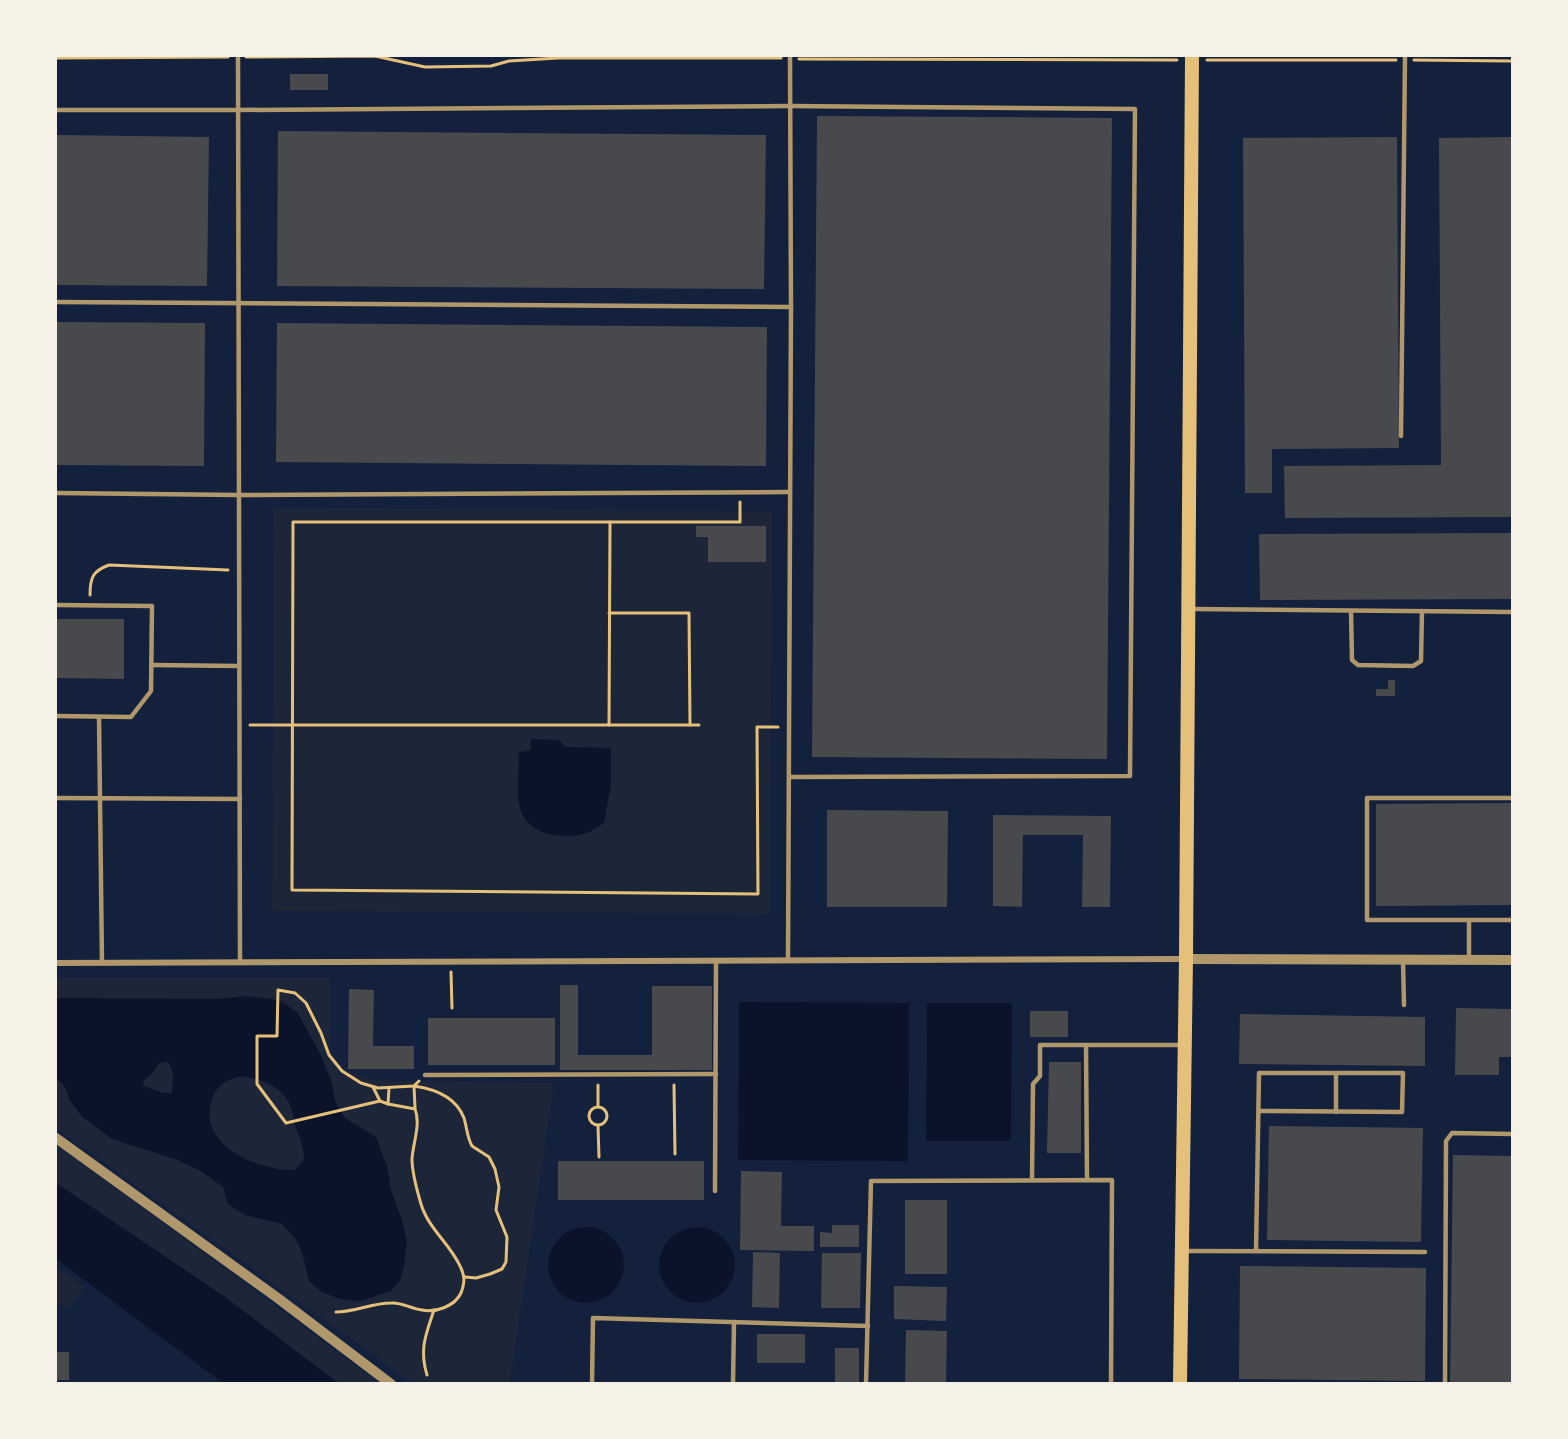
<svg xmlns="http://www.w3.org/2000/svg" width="1568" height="1439" viewBox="0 0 1568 1439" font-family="'Sofia Sans Condensed',sans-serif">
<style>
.green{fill:#1d2539}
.water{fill:#0b132b;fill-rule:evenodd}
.building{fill:#48494c}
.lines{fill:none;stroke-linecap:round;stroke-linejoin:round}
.path{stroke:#e5c07b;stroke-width:3}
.service{stroke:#b1986c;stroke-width:4.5}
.minor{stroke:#b1986c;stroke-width:6}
.tertiary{stroke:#b1986c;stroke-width:10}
.primary{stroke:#e5c07b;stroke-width:14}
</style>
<rect width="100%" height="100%" fill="#14213d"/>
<g class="green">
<path d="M274,508L772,511L770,914L272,911Z"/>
<path d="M56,978H330V1045L334,1058L343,1069L362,1078L396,1081L554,1083L510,1383H413L56,1128Z"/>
<path d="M56,1146L83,1163L379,1383H338L225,1297L56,1183Z"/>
<path d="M56,1267L85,1287L68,1309L56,1303Z"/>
</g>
<g class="water">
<path d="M531,739L559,740L566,747L611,748V784L604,823C597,828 591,832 583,834C561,840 526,834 520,808C516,793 519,768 519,752L531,750Z"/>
<path d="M247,996L279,1000L297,1012L321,1055L331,1080L336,1104L345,1118L376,1137L387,1166L391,1190L402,1220L407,1242L404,1266L400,1280L391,1291L360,1301L340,1299L322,1292L309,1281L302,1252L295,1238L282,1224L245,1215L228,1204L223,1187L201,1171L175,1159L112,1139L82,1117L71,1102L64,1085L56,1078V998L218,999ZM165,1062L169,1063L173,1074L172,1093H163L144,1086L143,1081C146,1078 151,1075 153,1072C158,1066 156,1063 165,1062ZM244,1076C261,1080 279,1085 288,1101C293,1109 293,1120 296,1128C300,1139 304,1147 304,1160L294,1170C257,1171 196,1144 212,1099C217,1084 229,1078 244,1076Z"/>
<path d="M739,1002L909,1003L908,1161L738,1160Z"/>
<path d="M927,1003H1012L1011,1141H926Z"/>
<path d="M56,1183L225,1297L338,1383H223L56,1259Z"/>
<circle cx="586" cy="1265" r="38"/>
<circle cx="697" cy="1265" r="38"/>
</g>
<g class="building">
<rect x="290" y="74" width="38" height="16"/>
<path d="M817,116L1112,118L1107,759L812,757Z"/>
<path d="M278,131L766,135L764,289L277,286Z"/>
<path d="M56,135L209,137L207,286L56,285Z"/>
<path d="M1397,137L1399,448L1272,449V493H1245L1243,138Z"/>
<path d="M1512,137V517L1285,518L1284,466L1441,465L1439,138Z"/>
<path d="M56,322L205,323L204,466L56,465Z"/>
<path d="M277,323L767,327L766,466L276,462Z"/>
<path d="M696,526H766V562H708V537H696Z"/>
<path d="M1512,533V599L1260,600L1259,534Z"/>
<path d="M56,619H124V679L56,678Z"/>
<path d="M1388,680H1395V696H1376V689H1388Z"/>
<path d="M1512,803V905L1376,906V804Z"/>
<path d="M827,810L948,811L947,907H827Z"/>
<path d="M993,815L1111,816L1110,907H1082L1083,835H1023L1022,907L993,906Z"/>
<path d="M560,985H578V1055H652V986H712V1070H560Z"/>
<path d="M349,989L374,990L373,1046H414V1069H348Z"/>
<path d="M1456,1008L1512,1009V1057H1499V1075H1455Z"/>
<rect x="1030" y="1011" width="38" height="26"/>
<path d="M1240,1014L1425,1017V1066L1239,1064Z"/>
<rect x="428" y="1018" width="127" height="47"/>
<path d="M1049,1062H1081V1153H1047Z"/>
<path d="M1269,1126L1423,1128L1421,1242L1267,1240Z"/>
<path d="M1453,1155L1512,1156V1384H1450Z"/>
<rect x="558" y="1161" width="146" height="39"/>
<path d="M741,1171L782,1172L781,1226H814V1251L740,1250Z"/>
<rect x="905" y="1200" width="42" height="74"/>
<path d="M832,1225H859V1247H820V1232L832,1233Z"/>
<path d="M753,1252L780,1253L779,1308L752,1307Z"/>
<path d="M822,1253H861L860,1308H821Z"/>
<path d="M1240,1266L1426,1268L1425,1381L1239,1379Z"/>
<path d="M894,1286L947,1287L946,1321L894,1319Z"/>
<path d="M906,1330L947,1331L946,1384H905Z"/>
<rect x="757" y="1334" width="48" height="29"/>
<rect x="835" y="1348" width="24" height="36"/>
<rect x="56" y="1352" width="13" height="28"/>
</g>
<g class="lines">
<g class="path">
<path d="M246,57L375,56L425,67L491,66L509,61L558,58H781"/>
<path d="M56,58L228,57"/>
<path d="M799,59L1177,60"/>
<path d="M1207,60H1396"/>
<path d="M1414,60L1512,61"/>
<path d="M740,502V522H293L292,890L758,894L757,727H778"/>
<path d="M90,595C90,577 93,571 109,565L228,570"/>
<path d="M609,613H689L690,725"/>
<path d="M250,725H699"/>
<path d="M609,725L610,522"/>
<path d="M451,972L452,1008"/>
<path d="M598,1085V1107"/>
<path d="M674,1085L675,1154"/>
<path d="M373,1087L380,1101L388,1104L389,1088"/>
<path d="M380,1101L286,1123L257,1084V1036H277L278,990L295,993L306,1003L321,1033L329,1055L342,1071L361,1083L378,1088L414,1086L419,1081"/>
<circle cx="598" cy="1116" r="9"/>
<path d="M415,1108L414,1086C435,1089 456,1097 464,1118C467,1128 467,1137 472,1146L489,1157L495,1169L499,1187L496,1210L507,1237L506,1262L502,1269L490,1274L476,1278L465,1277"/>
<path d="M598,1126L599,1157"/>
<path d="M336,1312C355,1312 372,1303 391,1303C402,1302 411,1309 422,1310C436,1313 455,1306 461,1293C465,1282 465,1276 460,1266C450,1244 428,1228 421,1204C417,1190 412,1174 412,1159C413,1143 421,1124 415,1109L388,1104"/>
<path d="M427,1375C419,1349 426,1334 434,1310"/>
</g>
<g class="service">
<path d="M238,56L240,963"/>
<path d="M56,110H238L789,106L1135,109L1130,776L789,777"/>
<path d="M56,302L791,307"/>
<path d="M1401,436L1405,56"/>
<path d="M56,493L239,495L790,492"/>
<path d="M56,605L152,606L151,691L131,717L56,716"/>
<path d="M1191,609L1512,612"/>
<path d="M1351,611L1352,660L1358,665L1413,666L1421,661L1422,611"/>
<path d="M151,665L239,666"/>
<path d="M99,717L102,963"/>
<path d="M56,798L240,799"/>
<path d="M1512,798H1367V920H1512"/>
<path d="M1469,920V960"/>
<path d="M788,960L791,307L790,56"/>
<path d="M1403,960L1404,1005"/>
<path d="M425,1075L716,1074"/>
<path d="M1336,1112V1073"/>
<path d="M1032,1180L1033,1084L1040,1076V1045H1086"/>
<path d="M1087,1180L1086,1045H1182"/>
<path d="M715,1191L716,960"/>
<path d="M1185,1251L1425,1252"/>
<path d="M1256,1251L1259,1073H1403L1402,1112L1259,1111"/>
<path d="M592,1384L593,1318L868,1326"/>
<path d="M733,1384L734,1322"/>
<path d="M866,1384L871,1181L1112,1180L1111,1384"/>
<path d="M1445,1384L1446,1141L1452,1133L1512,1134"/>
</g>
<path class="minor" d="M56,963L1186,959"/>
<g class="tertiary">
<path d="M1186,959L1512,960"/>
<path d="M56,1138L279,1299L391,1384"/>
</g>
<path class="primary" d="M1180,1384L1186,959L1192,56"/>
</g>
<rect width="1568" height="1439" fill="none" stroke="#f6f1e7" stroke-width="114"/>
</svg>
